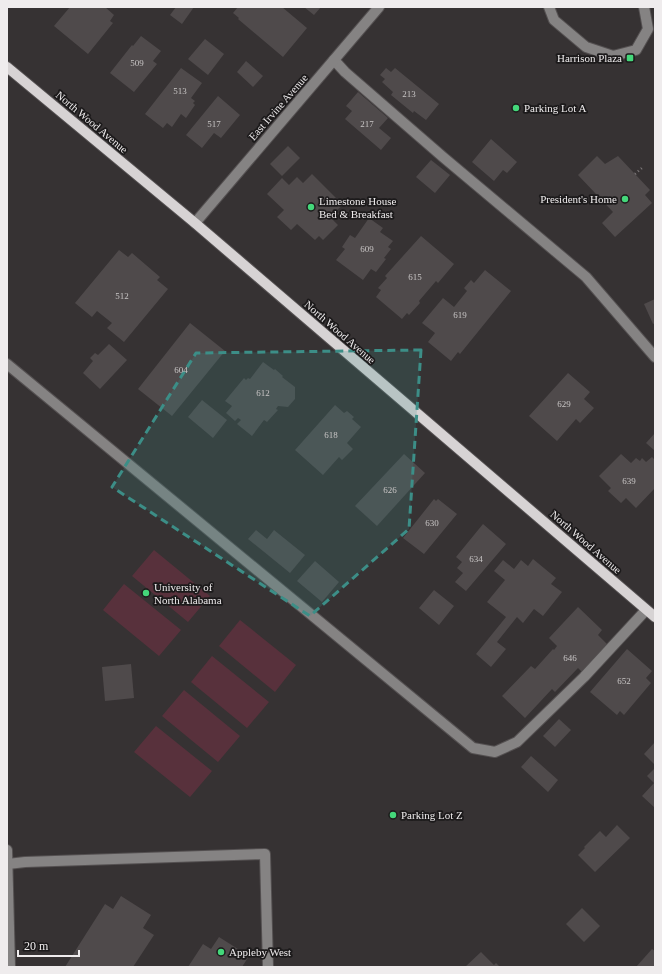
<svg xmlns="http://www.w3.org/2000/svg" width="662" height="974" viewBox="0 0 662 974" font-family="Georgia,serif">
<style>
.green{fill:#58313c}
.building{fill:#4f4a4b}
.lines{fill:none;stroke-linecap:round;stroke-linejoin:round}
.minor-casing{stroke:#545051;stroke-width:12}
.major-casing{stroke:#545051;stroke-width:12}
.path{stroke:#807c7d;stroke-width:2.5;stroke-dasharray:1 3;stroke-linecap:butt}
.minor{stroke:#858383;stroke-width:10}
.major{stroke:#d7d3d4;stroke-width:10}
.marked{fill:#3c8e87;fill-opacity:0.2;stroke:#3c8e87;stroke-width:3;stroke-dasharray:8 5;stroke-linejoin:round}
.poi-dot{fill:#44d77a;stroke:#1c1a1b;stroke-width:1.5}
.labels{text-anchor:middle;stroke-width:3.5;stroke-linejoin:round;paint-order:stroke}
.number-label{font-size:9px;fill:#c7c4c4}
.poi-label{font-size:11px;fill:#efeced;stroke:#1c1a1b;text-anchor:start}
.street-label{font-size:11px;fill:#efeced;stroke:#1c1a1b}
</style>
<rect width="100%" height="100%" fill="#363233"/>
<g class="green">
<path d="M154,550L210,596L188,622L132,576Z"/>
<path d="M124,584L181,630L159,656L103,610Z"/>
<path d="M240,620L296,665L275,692L219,646Z"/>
<path d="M212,656L269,702L247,728L191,682Z"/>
<path d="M184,690L240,736L218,762L162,716Z"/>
<path d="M156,726L212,771L190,797L134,752Z"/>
</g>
<g class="building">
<path d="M70,7H105L114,15L110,21L113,23L88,54L54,26Z"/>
<path d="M176,7H194L182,24L170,15Z"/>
<path d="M238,7H282L307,28L283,57L238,19L239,18L233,13Z"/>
<path d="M304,7H321L314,15Z"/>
<path d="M141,36L161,51L153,61L157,64L134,92L110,73L132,45L133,46Z"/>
<path d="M205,39L224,54L208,75L188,59Z"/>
<path d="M246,61L263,76L253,87L237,72Z"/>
<path d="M181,68L202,83L191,98L195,101L193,103L195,105L186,118L181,114L172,127L167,123L163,128L145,114Z"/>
<path d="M386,68L391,72L395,68L439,104L426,120L414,111L413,113L391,95L393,92L382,82L385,79L380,75Z"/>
<path d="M358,92L388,118L379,128L391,138L381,150L345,119L352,111L346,106Z"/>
<path d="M218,96L240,115L221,138L214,133L202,148L186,135Z"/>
<path d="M491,139L517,162L507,173L503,170L494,181L472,162Z"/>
<path d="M288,146L300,158L282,176L270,164Z"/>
<path d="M597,156L605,164L618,156L650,190L645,195L652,203L615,237L602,223L613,212L578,175Z"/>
<path d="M431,160L450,175L435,193L416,177Z"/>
<path d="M312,174L343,205L336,211L339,214L333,220L338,225L323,240L319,236L315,240L297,224L291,230L277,217L284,210L267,194L282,178L289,185L297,177L303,183Z"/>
<path d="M369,218L383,228L380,232L393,241L388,247L391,249L384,258L386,259L376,272L371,269L363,280L336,260L345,249L342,247L350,235L355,238Z"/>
<path d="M421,236L454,264L438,283L436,281L419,301L420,303L409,315L407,313L402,319L376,297L381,290L378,288L387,278L385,276Z"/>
<path d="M119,250L128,257L132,253L160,277L157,280L168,289L124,342L107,328L112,323L97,311L92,317L75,303Z"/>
<path d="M485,270L511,291L460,354L458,352L451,361L428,342L435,333L422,323L443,298L454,307L467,291L464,288L471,280L474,283Z"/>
<path d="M655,299V323L653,324L644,304Z"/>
<path d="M190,323L225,351L172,416L138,389Z"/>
<path d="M109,344L127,360L100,389L83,373L93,361L90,358L95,353L98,355Z"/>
<path d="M263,362L274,370L275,369L283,376L282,377L295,387V399L288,407L278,406L276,409L278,410L267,422L264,420L252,436L237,424L241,420L238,418L235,421L226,413L232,406L225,401L244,378L246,380L248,378L250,379Z"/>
<path d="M568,373L590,392L584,399L594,408L580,423L576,419L557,441L529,416Z"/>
<path d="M202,400L227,420L213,438L188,417Z"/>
<path d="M335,405L344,413L347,411L354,417L352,419L361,427L347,443L353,449L342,460L339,457L323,475L295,450Z"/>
<path d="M655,433V451L646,443Z"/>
<path d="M404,454L425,473L377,526L355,506Z"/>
<path d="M621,454L631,463L636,458L640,461L642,458L646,462L652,457L655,460V480L654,481L655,482V488L636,508L626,498L621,503L608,491L611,488L599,476Z"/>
<path d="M434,499L436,501L438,499L457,514L424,554L403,538Z"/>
<path d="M483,524L506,544L466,591L455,582L463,573L457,568L462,562L456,557Z"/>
<path d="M256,530L267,539L274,530L305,555L290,573L248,539Z"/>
<path d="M533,559L556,578L551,584L562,592L543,616L534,609L523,623L517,617L497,642L506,649L491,667L476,654L506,617L487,602L505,580L494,571L503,560L514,569L521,560L528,566Z"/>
<path d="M315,561L339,582L322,602L297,581Z"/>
<path d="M434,590L454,606L439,625L419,608Z"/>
<path d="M578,607L602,630L598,635L608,645L582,672L578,668L555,692L552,689L525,718L502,696L531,666L535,669L553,649L554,650L557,646L549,638Z"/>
<path d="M627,649L652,671L646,678L651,683L624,715L620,711L617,715L590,692Z"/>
<path d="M131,664L134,698L105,701L102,667Z"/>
<path d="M559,719L571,730L555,747L543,736Z"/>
<path d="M655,742V765L644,754Z"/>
<path d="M531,756L558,780L548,792L521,767Z"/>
<path d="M655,768V808L642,796L654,783L647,776Z"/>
<path d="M617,825L630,838L595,872L578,855L585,848L584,847L600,831L606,837Z"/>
<path d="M121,896L151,915L143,928L154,935L133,967H65L105,904L113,909Z"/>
<path d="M582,908L600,926L584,942L566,924Z"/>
<path d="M219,937L249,956L242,967H188L203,944L211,949Z"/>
<path d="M652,949L655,951V967H636Z"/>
<path d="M481,952L494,965L496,963L500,967H465Z"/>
</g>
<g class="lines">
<defs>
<g id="minor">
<path d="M549,7L554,20L586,47L613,56L636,50L648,29L644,7"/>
<path d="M334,60L345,72L443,157L586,277L655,357"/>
<path d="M195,223L379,7"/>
<path d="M7,364L473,748L495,752L517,742L584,677L646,610"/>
<path d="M7,850L10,967"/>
<path d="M8,864L25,862L265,854L268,967"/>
</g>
<path id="major" d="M7,67L195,223L655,617"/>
</defs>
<use href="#minor" class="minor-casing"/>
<use href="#major" class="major-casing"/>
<path class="path" d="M635,174L643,167"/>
<use href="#minor" class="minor"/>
<use href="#major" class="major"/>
</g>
<path class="marked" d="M421,350L409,529L310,616L112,487L196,353Z"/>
<g class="poi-dot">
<rect x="626" y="54" width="8" height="8" rx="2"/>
<circle cx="516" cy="108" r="4"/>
<circle cx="625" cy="199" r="4"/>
<circle cx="311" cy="207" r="4"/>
<circle cx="146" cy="593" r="4"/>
<circle cx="393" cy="815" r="4"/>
<circle cx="221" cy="952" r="4"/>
</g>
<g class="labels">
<g class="number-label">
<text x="137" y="66">509</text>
<text x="180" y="94">513</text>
<text x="409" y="97">213</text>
<text x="214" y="127">517</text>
<text x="367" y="127">217</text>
<text x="367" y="252">609</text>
<text x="415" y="280">615</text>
<text x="122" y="299">512</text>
<text x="460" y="318">619</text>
<text x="181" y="373">604</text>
<text x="263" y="396">612</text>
<text x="564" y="407">629</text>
<text x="331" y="438">618</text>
<text x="629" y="484">639</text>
<text x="390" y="493">626</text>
<text x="432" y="526">630</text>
<text x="476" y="562">634</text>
<text x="570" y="661">646</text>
<text x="624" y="684">652</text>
</g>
<g class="poi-label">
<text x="622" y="62" text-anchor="end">Harrison Plaza</text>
<text x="524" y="112">Parking Lot A</text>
<text x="617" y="203" text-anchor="end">President's Home</text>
<text x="319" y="205">Limestone House<tspan x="319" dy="13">Bed &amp; Breakfast</tspan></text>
<text x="154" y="591">University of<tspan x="154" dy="13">North Alabama</tspan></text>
<text x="401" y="819">Parking Lot Z</text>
<text x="229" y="956">Appleby West</text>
</g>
<g class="street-label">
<text transform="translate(278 107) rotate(-49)" y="4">East Irvine Avenue</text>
<text transform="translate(92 122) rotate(40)" y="4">North Wood Avenue</text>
<text transform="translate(340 332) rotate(41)" y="4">North Wood Avenue</text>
<text transform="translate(586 542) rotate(41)" y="4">North Wood Avenue</text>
</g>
</g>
<rect width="662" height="974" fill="none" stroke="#efeced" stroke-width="16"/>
<path d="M18 950v6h61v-6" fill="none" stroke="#efeced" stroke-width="2"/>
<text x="24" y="950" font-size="12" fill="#efeced" stroke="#1c1a1b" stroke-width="3" paint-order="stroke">20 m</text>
</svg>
